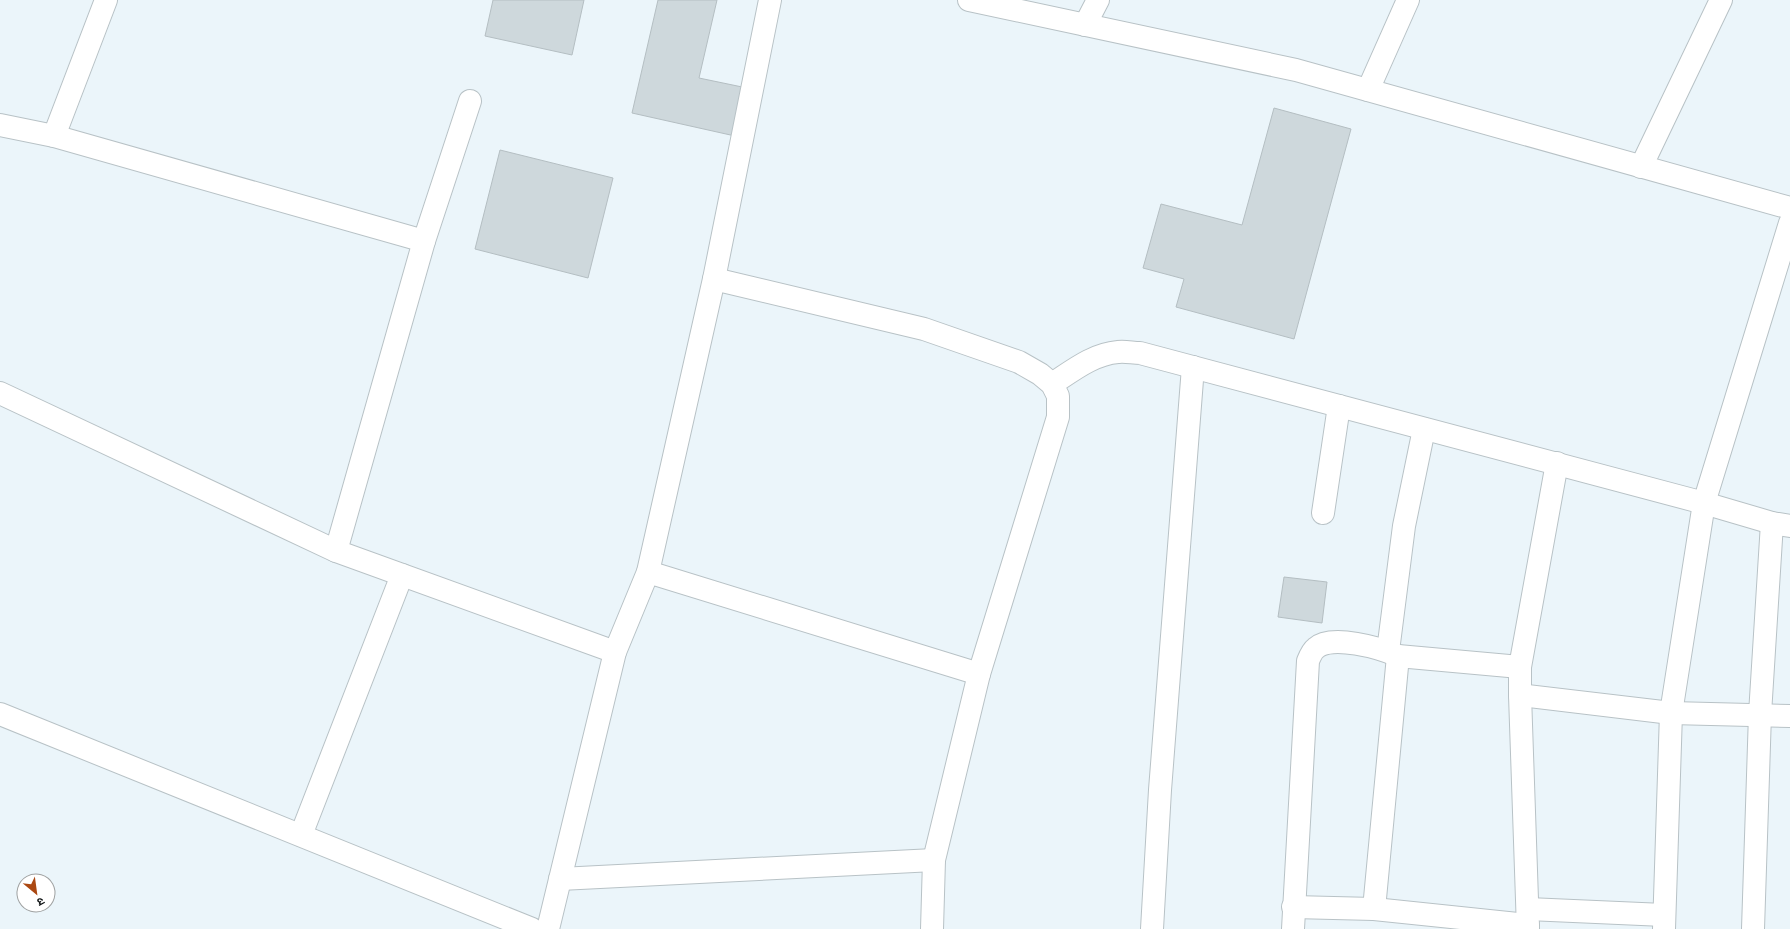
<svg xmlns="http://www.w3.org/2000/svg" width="1790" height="929" viewBox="0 0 1790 929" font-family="'Public Sans','Noto Sans Devanagari',sans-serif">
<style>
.building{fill:#ced8dc;stroke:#b4bec2}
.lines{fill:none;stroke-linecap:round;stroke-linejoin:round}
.minor-casing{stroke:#b8c2c6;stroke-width:24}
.minor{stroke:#fff;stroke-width:22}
</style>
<rect width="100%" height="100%" fill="#ebf5fa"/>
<g class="building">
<path d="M493,0H584L572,55L485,36Z"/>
<path d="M658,0H717L699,78L747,88L735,136L632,113Z"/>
<path d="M1274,108L1351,129L1294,339L1176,307L1184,279L1143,268L1161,204L1242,225Z"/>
<path d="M500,150L613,178L588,278L475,249Z"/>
<path d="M1284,577L1327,582L1322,623L1278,617Z"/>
</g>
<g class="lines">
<defs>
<g id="minor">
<path d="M969,0L1296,70L1790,208"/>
<path d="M1085,25L1098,0"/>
<path d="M1368,90L1408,0"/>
<path d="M0,125L54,136L424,241"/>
<path d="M54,136L106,0"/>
<path d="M1641,167L1721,0"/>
<path d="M714,279L924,329L1019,362L1040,374L1052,384L1058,396V417L979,674L934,860L932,929"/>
<path d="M1052,384C1072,371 1093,354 1118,352C1125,351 1133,353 1140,353L1704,503L1772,523L1790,526"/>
<path d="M0,393L336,551L615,652"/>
<path d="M1323,513L1339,406"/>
<path d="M336,551L424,241L470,101"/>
<path d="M648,572L979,674"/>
<path d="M1388,651L1404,526L1424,429"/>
<path d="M1520,695L1671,713L1790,716"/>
<path d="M0,714L532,929"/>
<path d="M301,835L402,575"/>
<path d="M560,879L934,860"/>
<path d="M1293,907L1374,909L1528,925"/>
<path d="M1374,909L1398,656"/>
<path d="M1528,909L1664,915"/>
<path d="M548,929L615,652L648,572L714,279L770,0"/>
<path d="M1152,929L1160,790L1193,367"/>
<path d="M1293,929L1308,661C1310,656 1312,651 1316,648C1331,634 1381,648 1398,656L1520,667"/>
<path d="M1528,929L1520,695V667L1557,463"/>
<path d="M1664,929L1671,713L1704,503L1790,223"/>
<path d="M1753,929L1760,714L1772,523"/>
</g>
</defs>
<use href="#minor" class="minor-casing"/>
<use href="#minor" class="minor"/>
</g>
<g transform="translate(36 893) rotate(151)"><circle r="19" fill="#ffffff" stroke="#9fa1a1"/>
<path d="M0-3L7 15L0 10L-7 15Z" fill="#ab4812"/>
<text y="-6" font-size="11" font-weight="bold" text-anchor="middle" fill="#101415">उ</text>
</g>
</svg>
